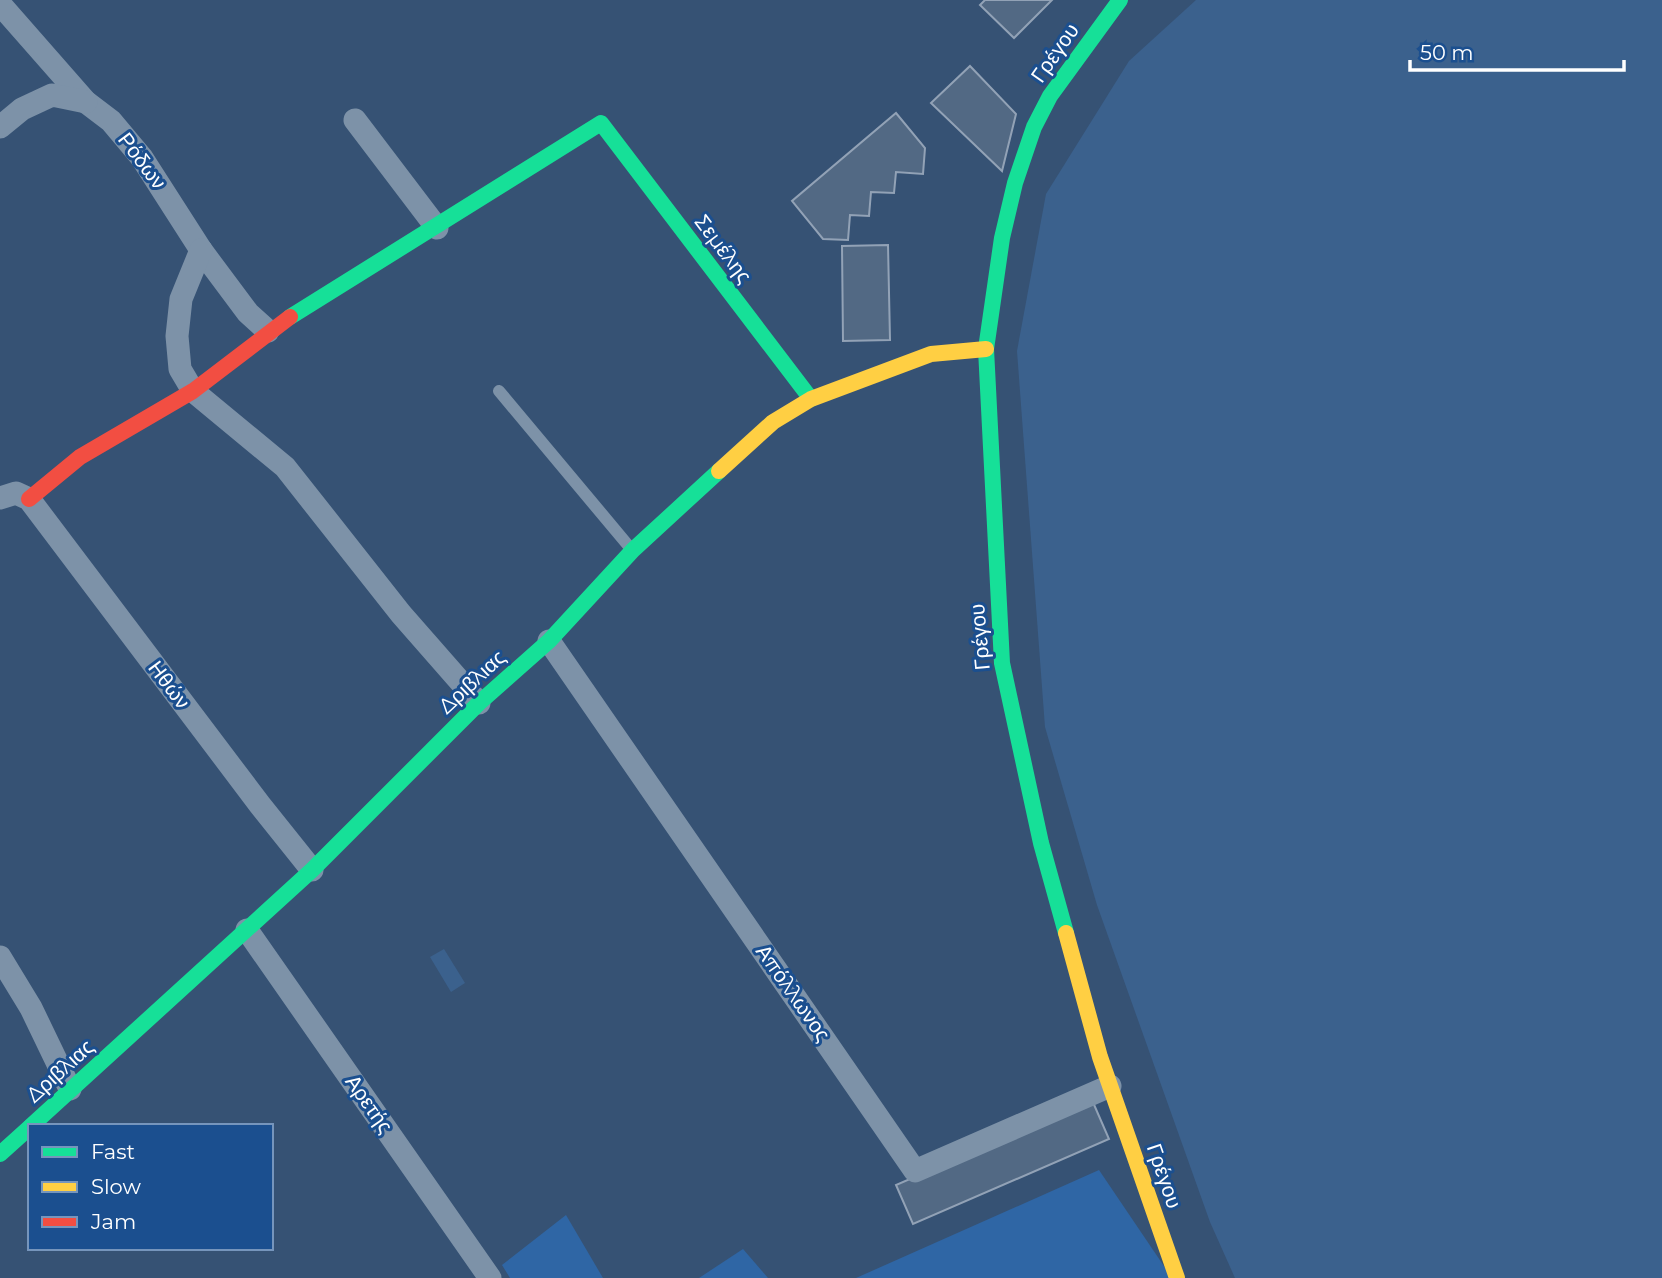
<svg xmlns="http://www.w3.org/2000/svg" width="1662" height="1278" viewBox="0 0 1662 1278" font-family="Montserrat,sans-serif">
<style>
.green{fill:#2f66a5}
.water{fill:#3b618d}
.building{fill:#526984;stroke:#92a2b6;stroke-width:2}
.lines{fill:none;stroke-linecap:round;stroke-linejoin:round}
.lane{stroke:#7d92a8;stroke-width:12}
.street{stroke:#7d92a8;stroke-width:23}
.fast{stroke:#16e098;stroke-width:16}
.slow{stroke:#ffcf43;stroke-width:16}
.jam{stroke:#f24e42;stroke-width:16}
.labels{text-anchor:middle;stroke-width:6;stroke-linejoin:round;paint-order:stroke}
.street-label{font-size:21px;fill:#fff;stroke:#1b4f8f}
</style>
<rect width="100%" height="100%" fill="#365274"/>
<g class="green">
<path d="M1099,1170L1172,1278H856Z"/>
<path d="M566,1215L603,1278H510L502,1265Z"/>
<path d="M743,1249L768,1278H699Z"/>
</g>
<g class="water">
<path d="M1196,0H1662V1278H1235L1210,1222L1097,905L1045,727L1017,351L1046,194L1129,61Z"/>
<path d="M444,949L465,983L451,992L430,957Z"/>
</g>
<g class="building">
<path d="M985,0H1052L1014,38L980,5Z"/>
<path d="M970,66L1016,114L1002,171L931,103Z"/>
<path d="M896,113L925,148L923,174L896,172L894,193L871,192L869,216L850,215L848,240L823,239L792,201Z"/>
<path d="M888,245L890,340L843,341L842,246Z"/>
<path d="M1092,1100L1109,1139L913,1224L896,1185Z"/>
</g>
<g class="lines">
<path class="lane" d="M499,391L632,550"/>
<g class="street">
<path d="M0,4L86,102L111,121L142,158L201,250L248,313L268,331"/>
<path d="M355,120L437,228"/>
<path d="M0,127L22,109L52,95L86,102"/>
<path d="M201,250L181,299L177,336L180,369L193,391L285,467L401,614L479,703"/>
<path d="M0,498L16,493L29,499L260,805L312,870"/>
<path d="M549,641L915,1171L1110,1086"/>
<path d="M247,930L490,1278"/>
<path d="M0,957L31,1008L70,1089"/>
</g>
<g class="fast">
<path d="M290,317L601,123L811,399"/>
<path d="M1066,933L1041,843L1002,663L986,349L1002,238L1015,183L1034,127L1050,96L1120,0"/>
<path d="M31,1126L312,870L479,703L549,641L633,550L719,471"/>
<path d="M0,1154L30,1127"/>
</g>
<g class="slow">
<path d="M719,471L773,422L811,399L931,354L986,349"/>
<path d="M1066,933L1100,1057L1177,1278"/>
</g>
<path class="jam" d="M29,499L80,457L193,391L290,317"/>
</g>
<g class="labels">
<g class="street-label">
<text transform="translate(1055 53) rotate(-55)" y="7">Γρέγου</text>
<text transform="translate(142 161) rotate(53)" y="7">Ρόδων</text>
<text transform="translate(723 249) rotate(53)" y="7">Σεμέλης</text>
<text transform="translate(980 637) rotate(-95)" y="7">Γρέγου</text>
<text transform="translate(472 682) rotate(-43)" y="7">Δριβλιας</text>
<text transform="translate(169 685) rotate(53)" y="7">Ηθών</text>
<text transform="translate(793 993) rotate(55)" y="7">Απόλλωνος</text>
<text transform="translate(60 1071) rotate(-42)" y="7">Δριβλιας</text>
<text transform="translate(369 1104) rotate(55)" y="7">Αρετής</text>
<text transform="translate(1164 1176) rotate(71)" y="7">Γρέγου</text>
</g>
</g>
<rect x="28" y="1124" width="245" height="126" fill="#1b4f8f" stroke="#7695bc" stroke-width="2"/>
<rect x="42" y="1147" width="35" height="10" fill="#16e098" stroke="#7695bc" stroke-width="2"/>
<text x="91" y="1159" font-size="21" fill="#ffffff">Fast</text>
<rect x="42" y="1182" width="35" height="10" fill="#ffcf43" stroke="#7695bc" stroke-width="2"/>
<text x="91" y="1194" font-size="21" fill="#ffffff">Slow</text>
<rect x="42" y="1217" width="35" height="10" fill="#f24e42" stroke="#7695bc" stroke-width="2"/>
<text x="91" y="1229" font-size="21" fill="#ffffff">Jam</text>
<path d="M1410 60v10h214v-10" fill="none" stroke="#ffffff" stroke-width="3.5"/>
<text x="1420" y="60" font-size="21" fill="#ffffff" stroke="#1b4f8f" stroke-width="5" paint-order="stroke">50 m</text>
</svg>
